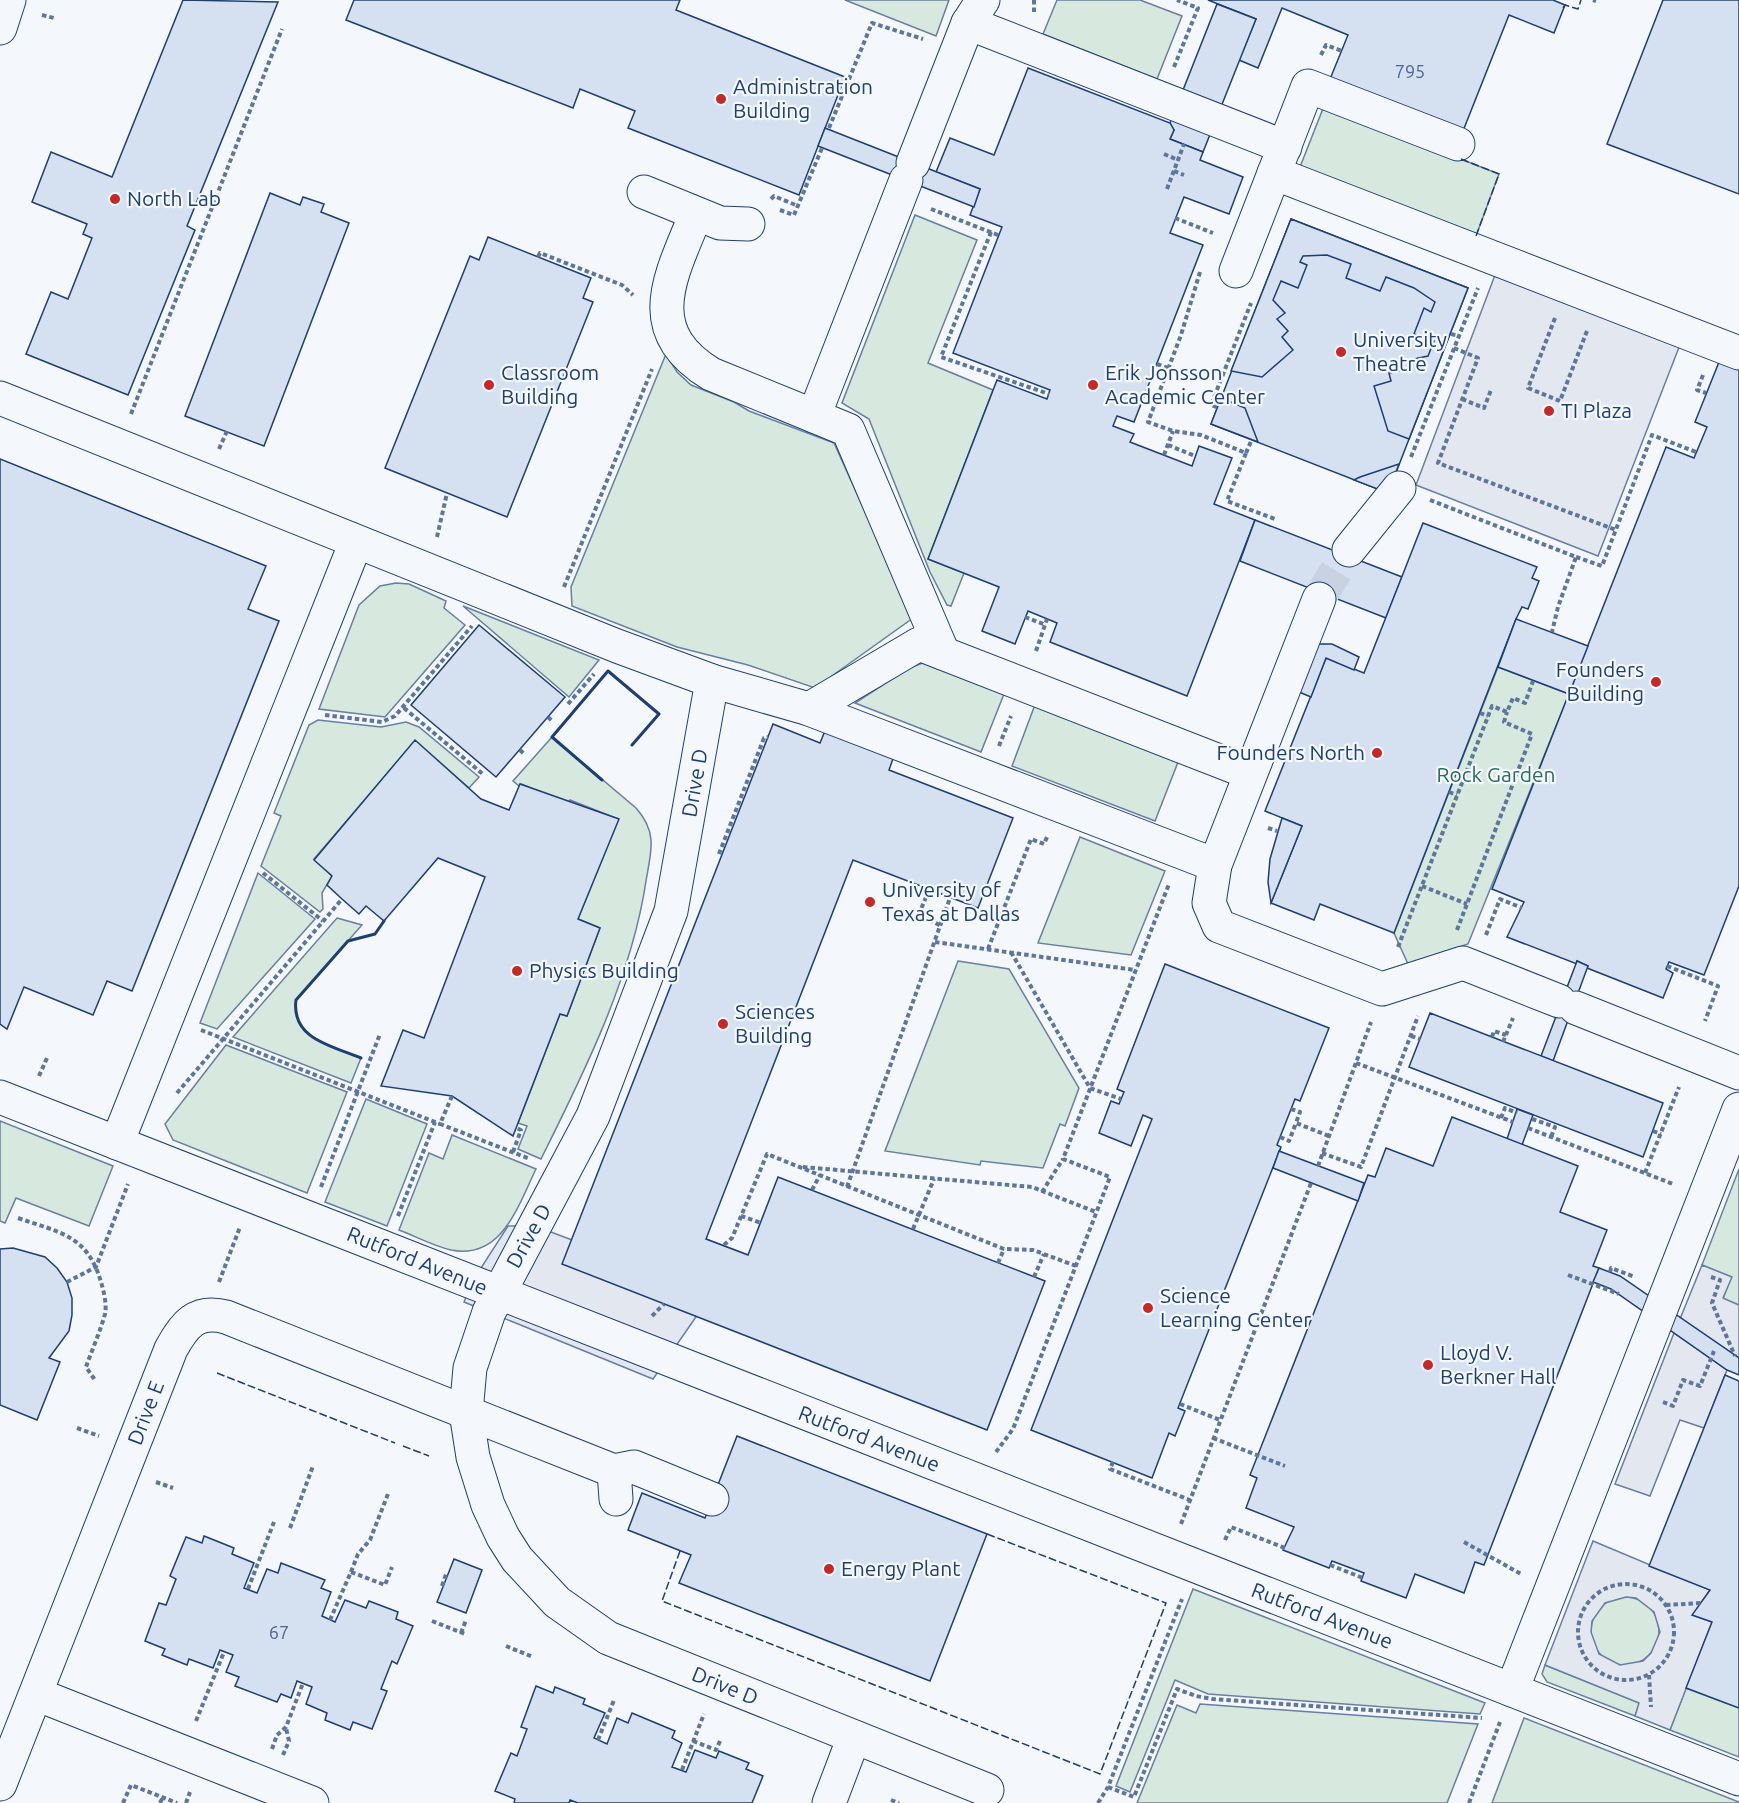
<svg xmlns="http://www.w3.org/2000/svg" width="1739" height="1803" viewBox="0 0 1739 1803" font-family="Ubuntu,sans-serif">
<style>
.green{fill:#d7e8df;stroke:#687fa3;stroke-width:1.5}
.parking{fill:#e3e8f0;stroke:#687fa3;stroke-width:1.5;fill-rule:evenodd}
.building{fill:#d5e0f0;stroke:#1d3f73;stroke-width:1.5}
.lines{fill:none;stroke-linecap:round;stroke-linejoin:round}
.minor-tunnel{stroke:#c9d2e0;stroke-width:33;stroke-dasharray:33 16;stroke-linecap:butt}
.minor-casing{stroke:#1d3f73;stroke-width:35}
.path{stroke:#5e769c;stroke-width:4;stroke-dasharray:4.5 3;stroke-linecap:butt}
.minor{stroke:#f4f7fb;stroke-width:33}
.fence{stroke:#1d3f73;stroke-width:1.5;stroke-dasharray:8 3;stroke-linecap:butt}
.wall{stroke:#1d3f73;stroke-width:3}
.poi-dot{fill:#c62828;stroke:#f4f7fb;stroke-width:2}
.labels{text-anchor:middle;stroke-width:4.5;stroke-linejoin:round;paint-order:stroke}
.number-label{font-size:18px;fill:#4b6792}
.poi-label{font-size:21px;fill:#1d3f73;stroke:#f4f7fb;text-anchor:start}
.park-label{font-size:21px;fill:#2c6c60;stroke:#f4f7fb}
.street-label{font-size:21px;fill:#1d3f73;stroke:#f4f7fb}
</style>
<rect width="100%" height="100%" fill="#f4f7fb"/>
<g class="green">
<path d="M845,0H949L936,36Z"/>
<path d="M1057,0H1140L1182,16L1157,79L1043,34Z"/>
<path d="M1324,106L1499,174L1476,236L1300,167Z"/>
<path d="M915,215L977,240L928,363L993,390L928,559L964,573L951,606L947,605L930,572L869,419L842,403Z"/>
<path d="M666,354L677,372L691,385L734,402L749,411L834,443L913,618L815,688L748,665L677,647L572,606L571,587Z"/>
<path d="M396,583L409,584L446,601L444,608L465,625L385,717L319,709L359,605L380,586Z"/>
<path d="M463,606L599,660L569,697Z"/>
<path d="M931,660L1006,689L981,752L855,703L909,668Z"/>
<path d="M1498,667L1569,694L1468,944L1408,964L1394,933Z"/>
<path d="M1036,702L1180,757L1155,821L1012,766Z"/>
<path d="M318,720L381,727L406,722L419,727L479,777L469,788L415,741L314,859L332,876L322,893L323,909L320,912L261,866L281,816L274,813L309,725Z"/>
<path d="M552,737L636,808C645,818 650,827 651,840C652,853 648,868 646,881C632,976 584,1073 541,1159L518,1149L527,1126L518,1123L560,1014L567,1016L600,928L578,919L618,819L570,800L568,803L521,784L519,786L513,781Z"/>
<path d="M1080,837L1165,871L1131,955L1038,943Z"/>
<path d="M258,873L315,919L217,1029L200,1023Z"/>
<path d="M337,918L362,925L296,1000C290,1039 332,1046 361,1058L351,1083L233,1037Z"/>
<path d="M958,961L1009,969L1079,1088L1065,1126L1060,1124L1043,1168L981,1161L980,1165L885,1151Z"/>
<path d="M226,1045L347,1092L307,1193L173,1140L165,1124Z"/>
<path d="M366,1099L427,1124L387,1226L325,1202Z"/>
<path d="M0,1121L113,1166L89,1226L16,1198L5,1223L0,1221Z"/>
<path d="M452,1135L536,1169C518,1206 502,1260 451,1250C433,1246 415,1236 399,1230L429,1153L443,1159Z"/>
<path d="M1739,1169V1305L1723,1299L1731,1277L1702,1265Z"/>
<path d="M1193,1589L1485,1703L1480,1714L1208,1694L1175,1680L1130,1792L1116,1786Z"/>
<circle cx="1625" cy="1631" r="34"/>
<path d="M1545,1665L1640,1703L1635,1716L1547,1682L1542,1674Z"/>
<path d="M1686,1688L1739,1708V1757L1670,1730Z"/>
<path d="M1200,1704L1478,1724L1447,1803H1137L1177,1705L1196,1713Z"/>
<path d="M1524,1718L1739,1802V1803H1492Z"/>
</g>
<g class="parking">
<path d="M1498,267L1683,337L1598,556L1416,485Z"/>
<path d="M508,1226H535L572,1240L706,1239L748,1255L727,1272L653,1379L464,1302L472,1282Z"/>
<path d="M1702,1265L1732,1277L1723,1298L1739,1305V1358L1680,1319Z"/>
<path d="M1674,1333L1727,1370L1704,1428L1680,1420L1650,1496L1615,1484Z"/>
<path d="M1593,1541L1710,1590L1693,1615L1712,1622L1670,1730L1635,1716L1639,1703L1545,1665ZM1626,1597L1636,1598L1654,1612L1660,1632L1651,1653L1643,1661L1620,1665L1599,1654L1591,1632L1592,1621L1605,1603Z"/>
</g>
<g class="building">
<path d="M183,0L278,2L187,226L195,230L128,395L26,354L51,292L68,299L92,238L83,234L87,224L32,202L51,152L112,177Z"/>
<path d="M354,0H680L676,10L845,77L799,195L628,128L635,111L580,89L573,108L346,20Z"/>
<path d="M1208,0H1553L1565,5L1554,33L1509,15L1461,136L1328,84L1348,35L1282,8L1258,68L1239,60L1256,19Z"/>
<path d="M1663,0H1739V194L1607,144Z"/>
<path d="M1217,4L1256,19L1203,152L1170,139L1174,130L1170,123Z"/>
<path d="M1028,68L1170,123L1174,130L1170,139L1203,152L1200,160L1243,177L1229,214L1184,197L1170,233L1203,245L1134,422L1117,416L1113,426L1134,434L1130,442L1192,466L1199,446L1232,458L1214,504L1255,520L1187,696L1050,642L1057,623L1028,611L1015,644L982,631L999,587L928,559L997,380L1047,399L1050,390L953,353L1002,227L970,215L980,189L936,172L950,138L994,155Z"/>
<path d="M825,128L980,189L974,207L818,146Z"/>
<path d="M270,193L300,205L303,197L324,204L321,212L349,223L264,446L185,416Z"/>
<path d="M1291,219L1468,288L1388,493L1211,424Z"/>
<path d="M1291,219L1468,288L1409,439L1388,431L1374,386L1391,381L1389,373L1411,369L1409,360L1428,356L1434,341L1414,334L1424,308L1431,312L1435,302L1414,288L1386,277L1380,291L1346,278L1351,264L1327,255L1303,256L1300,262L1307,265L1298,288L1281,281L1273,300L1285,313L1277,319L1288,331L1282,337L1293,350L1262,377L1231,371Z"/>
<path d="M488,237L591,278L583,298L593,302L507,517L385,468L470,256L479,260Z"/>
<path d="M1719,362L1739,369V886L1704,975L1669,962L1666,969L1673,973L1663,998L1587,968L1588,966L1577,961V964L1507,937L1524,902L1492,889L1666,447L1694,458L1707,427L1695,422Z"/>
<path d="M1221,398L1245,408L1258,442L1211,424Z"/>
<path d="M0,459L266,566L248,609L279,621L132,991L107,981L93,1015L24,987L7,1029L0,1024Z"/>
<path d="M1399,464L1388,493L1354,480L1360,477Z"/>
<path d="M1255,520L1402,577L1386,618L1240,561Z"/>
<path d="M1423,523L1537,567L1532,578L1539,581L1528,609L1522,607L1516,619L1394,933L1320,904L1314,920L1271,903L1302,826L1265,811L1326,658L1364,673Z"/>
<path d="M1516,619L1588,646L1569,694L1498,667Z"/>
<path d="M479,625L565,697L496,777L411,705Z"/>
<path d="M1317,644H1332L1359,657L1354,670L1326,658L1311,697L1299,692Z"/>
<path d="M773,724L820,743L827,726L895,753L889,770L1013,818L978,908L853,860L706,1239L748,1255L778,1177L1045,1281L987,1430L562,1264Z"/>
<path d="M415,740L481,799L509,810L520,784L619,819L578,919L600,928L567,1016L560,1014L513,1136L452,1096L381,1086L403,1030L424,1038L485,877L438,858L384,921L366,906L359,914L342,899L327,885L332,876L314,860Z"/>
<path d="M1282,818L1302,826L1271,903L1268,882L1270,859Z"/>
<path d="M1577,961L1588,966L1553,1061L1541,1056Z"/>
<path d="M1165,964L1329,1028L1300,1101L1295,1099L1277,1145L1281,1147L1178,1408L1185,1411L1175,1436L1169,1433L1152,1478L1031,1430L1152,1119L1143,1115L1131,1146L1099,1133L1111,1101L1119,1104L1124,1092L1117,1089Z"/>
<path d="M1430,1013L1663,1103L1643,1157L1409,1067Z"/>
<path d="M1517,1109L1533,1115L1522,1145L1507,1139Z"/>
<path d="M1452,1117L1578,1166L1560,1212L1607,1230L1593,1266L1599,1268L1484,1565L1475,1562L1464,1593L1415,1574L1406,1598L1361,1581L1364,1573L1332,1561L1329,1568L1283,1550L1294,1527L1246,1508L1257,1478L1250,1475L1368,1175L1375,1177L1386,1148L1433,1166Z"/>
<path d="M1279,1151L1364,1183L1358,1201L1273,1168Z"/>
<path d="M13,1248L45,1257L57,1268L67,1282L72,1298V1315L69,1331L49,1358L60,1362L37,1420L0,1405V1249Z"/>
<path d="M1599,1268L1620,1276L1739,1358V1375L1727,1370L1611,1289L1593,1282Z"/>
<path d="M1725,1375L1739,1381V1708L1686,1688L1712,1622L1692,1615L1710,1590L1649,1566Z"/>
<path d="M737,1436L987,1534L930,1681L679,1583L691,1555L628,1530L642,1493L705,1518Z"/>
<path d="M204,1536L234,1548L232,1554L254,1563L244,1588L257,1593L267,1569L278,1573L281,1563L325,1580L321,1588L331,1592L322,1616L335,1622L345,1600L366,1608L369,1601L398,1612L396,1619L413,1626L397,1664L392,1661L381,1689L387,1691L372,1729L353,1722L350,1730L325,1720L327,1713L306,1704L312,1687L297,1681L291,1698L281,1694L277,1702L235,1686L239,1677L226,1672L233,1655L220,1650L213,1668L189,1659L187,1665L162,1655L165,1649L145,1641L159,1603L166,1605L176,1579L170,1576L186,1537L202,1543Z"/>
<path d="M454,1559L482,1570L466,1613L437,1602Z"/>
<path d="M536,1686L553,1693L555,1687L585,1699L583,1704L605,1713L594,1738L607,1744L617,1718L628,1723L632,1713L675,1731L672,1738L682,1743L672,1767L686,1772L695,1750L716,1758L719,1751L749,1763L746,1769L763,1776L752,1803H578L570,1800L569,1803H514L515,1799L495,1791L511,1753L517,1756L527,1729L521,1727Z"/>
</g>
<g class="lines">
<path class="minor-tunnel" d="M1319,599L1349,550"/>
<defs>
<g id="minor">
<path d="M968,23L1285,147"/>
<path d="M0,28L9,0"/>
<path d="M913,163L968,23L983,0"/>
<path d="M1274,173L1739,353"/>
<path d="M906,180L814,416L848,430L943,653"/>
<path d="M644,192L720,223L748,224"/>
<path d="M696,214C671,276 639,330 711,374L814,416"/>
<path d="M1236,271L1308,86L1458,144"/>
<path d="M0,398L617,646L712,681L809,709L1215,865"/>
<path d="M1349,550L1399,488"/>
<path d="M1319,599L1215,865L1209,903L1219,926L1382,989L1463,963L1559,1001"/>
<path d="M712,681L671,911L593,1116L489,1312L470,1368L466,1412L473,1457L488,1505L503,1537L517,1559L557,1602L608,1638L987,1790"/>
<path d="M809,709L919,644L1250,773"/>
<path d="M1576,1008L1739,1073"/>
<path d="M0,1097L1739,1779"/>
<path d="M117,1143L356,542"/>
<path d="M614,1471L634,1467L712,1499"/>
<path d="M1512,1690L1739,1109"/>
<path d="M36,1694L312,1803"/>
<path d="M0,1784L171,1349C184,1325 196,1309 226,1317L614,1471L616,1499"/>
<path d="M829,1803L854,1737"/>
</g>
</defs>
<use href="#minor" class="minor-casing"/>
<g class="path">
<path d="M1034,0V13"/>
<path d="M1593,0L1596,1"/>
<path d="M42,15L54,18"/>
<path d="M1321,55L1326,45L1342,51"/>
<path d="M1174,67L1198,8L1177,0"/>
<path d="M829,128L872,23L923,39"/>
<path d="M1164,154L1178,160"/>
<path d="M1174,171L1184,175"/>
<path d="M1167,189L1184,144"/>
<path d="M199,196L214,202"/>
<path d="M771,199L774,196L798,206"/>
<path d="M931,209L998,235"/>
<path d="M780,210L794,215L822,148"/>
<path d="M1175,218L1213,233"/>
<path d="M991,232L941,357L1049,394"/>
<path d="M538,257L540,253L622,285L633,295"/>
<path d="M1200,272L1181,335L1148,422L1173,431L1201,435L1246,453L1227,501L1275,519"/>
<path d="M1555,318L1528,388L1560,401L1587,331"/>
<path d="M1451,334L1459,336"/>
<path d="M1454,348L1478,358L1438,463L1616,530"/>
<path d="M1157,364L1168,368"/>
<path d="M1703,375L1697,390L1706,393"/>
<path d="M1462,399L1484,408L1491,390"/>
<path d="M1217,407L1211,405L1251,303"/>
<path d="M131,414L282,29"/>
<path d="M1168,445L1195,456"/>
<path d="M219,449L227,431"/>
<path d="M1246,453L1252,439"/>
<path d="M1164,455L1173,431"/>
<path d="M1411,457L1478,288"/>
<path d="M1430,500L1576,557L1558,607L1552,632"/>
<path d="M437,537L447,493"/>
<path d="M1576,557L1602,566L1652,435L1696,452"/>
<path d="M564,587L652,369"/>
<path d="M1025,617L1046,625"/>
<path d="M1036,651L1047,619"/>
<path d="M568,704L594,674"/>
<path d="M404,708L484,775"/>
<path d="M1480,713L1488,716"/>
<path d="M325,715L382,722L395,716L472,626"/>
<path d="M548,717L553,722"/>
<path d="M999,746L1011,716"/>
<path d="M520,750L525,755"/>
<path d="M1449,792L1457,795"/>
<path d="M1268,828L1277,831"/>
<path d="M719,854L764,738L768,737"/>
<path d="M263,873L323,921"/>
<path d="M1422,886L1467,904"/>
<path d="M929,890L919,914L941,926"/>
<path d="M1457,930L1532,734L1504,722L1507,712"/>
<path d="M1486,935L1500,899L1522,908"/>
<path d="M935,942L1135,970"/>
<path d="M1398,947L1492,706L1507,712L1513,698L1525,703L1533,681"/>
<path d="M988,949L1031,839L1044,844L1047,837"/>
<path d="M1011,952L1090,1088L1121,1099"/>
<path d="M1667,966L1718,986L1705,1021"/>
<path d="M201,1030L440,1124"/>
<path d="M1411,1036L1420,1039"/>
<path d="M1492,1037L1494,1031L1506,1035"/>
<path d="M1503,1042L1513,1018"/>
<path d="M1356,1063L1513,1122"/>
<path d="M39,1076L47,1058"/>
<path d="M177,1093L342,899"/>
<path d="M452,1096L440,1124L530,1159"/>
<path d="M1291,1109L1300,1112L1296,1123"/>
<path d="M1501,1118L1505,1108L1517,1113"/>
<path d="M1532,1119L1555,1127L1551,1137"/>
<path d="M1528,1128L1673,1184"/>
<path d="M1653,1131L1661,1134"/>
<path d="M1280,1137L1289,1141L1296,1123L1329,1136"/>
<path d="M513,1152L521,1130L516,1128"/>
<path d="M1322,1153L1361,1167L1418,1016"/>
<path d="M1318,1166L1371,1022"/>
<path d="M803,1167L1032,1187L1096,1212"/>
<path d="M1645,1173L1679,1087"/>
<path d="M321,1187L380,1034"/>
<path d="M847,1187L950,898"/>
<path d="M812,1190L820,1175"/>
<path d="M1042,1192L1063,1159"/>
<path d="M398,1216L435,1122"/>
<path d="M741,1216L761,1223"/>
<path d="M18,1218C61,1233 87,1235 101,1282C104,1292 107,1305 105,1314C100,1332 92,1350 86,1367L95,1380"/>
<path d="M913,1229L934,1179"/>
<path d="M724,1245L732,1238L767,1154L1004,1249L1033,1250L1076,1266"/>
<path d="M998,1263L1004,1249"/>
<path d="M1610,1272L1611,1268L1635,1277"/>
<path d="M1568,1275L1619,1294"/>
<path d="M1034,1277L1044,1254"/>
<path d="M1711,1277L1720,1280L1712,1303L1735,1356"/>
<path d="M67,1282L96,1267L128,1184"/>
<path d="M219,1282L240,1227"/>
<path d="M652,1316L664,1304"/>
<path d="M1663,1402L1673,1406L1683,1380L1700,1386L1714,1351"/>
<path d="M1180,1404L1220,1420"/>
<path d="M77,1428L99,1436"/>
<path d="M1213,1438L1285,1466"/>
<path d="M996,1452L1013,1429L1110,1177L1063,1159L1169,884"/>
<path d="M1113,1462L1110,1469L1190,1500"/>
<path d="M156,1482L173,1488"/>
<path d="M1181,1524L1311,1183"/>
<path d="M290,1528L313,1466"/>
<path d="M1225,1540L1231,1527L1285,1548"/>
<path d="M1464,1542L1521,1574"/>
<path d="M1330,1565L1363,1578"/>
<path d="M351,1572L358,1554L370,1540L388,1494"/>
<circle cx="1626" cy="1632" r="48"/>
<path d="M442,1586L446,1574"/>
<path d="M248,1589L274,1522"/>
<path d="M1666,1605L1701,1603"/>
<path d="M330,1620L351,1572L385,1585L392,1567"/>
<path d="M432,1621L465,1634"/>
<path d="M461,1633L466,1620"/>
<path d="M506,1646L533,1657"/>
<path d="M1649,1675L1651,1707"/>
<path d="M196,1721L224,1652"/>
<path d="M598,1740L614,1700"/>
<path d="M693,1741L716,1750L720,1741"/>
<path d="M272,1749L277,1735L286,1727L303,1683"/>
<path d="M283,1755L289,1741L286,1728"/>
<path d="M682,1770L704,1714"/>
<path d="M1108,1787L1134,1797L1177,1689L1196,1696L1213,1699L1482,1718"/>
<path d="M891,1800L899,1803"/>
<path d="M123,1803L131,1785L177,1803"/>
<path d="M160,1803L163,1797"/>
<path d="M186,1803L190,1792"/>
<path d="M1098,1803L1108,1787L1182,1599"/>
<path d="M1469,1803L1500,1722"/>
</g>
<use href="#minor" class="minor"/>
<g class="fence">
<path d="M1563,8L1565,5L1578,9L1581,0"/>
<path d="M1461,159L1499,174L1476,236"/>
<path d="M217,1373L395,1443"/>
<path d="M403,1446L429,1456"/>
<path d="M680,1551L662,1601L1100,1774L1166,1603L987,1534"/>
</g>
<g class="wall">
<path d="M602,780L552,737L608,671L659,714L632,745"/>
<path d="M361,1058C332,1046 291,1039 296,1000L348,941L375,934L384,921"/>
</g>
</g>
<g class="poi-dot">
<circle cx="721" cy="99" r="6"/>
<circle cx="115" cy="199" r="6"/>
<circle cx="1341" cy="352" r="6"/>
<circle cx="489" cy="385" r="6"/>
<circle cx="1093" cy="385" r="6"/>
<circle cx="1549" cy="411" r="6"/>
<circle cx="1656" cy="682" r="6"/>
<circle cx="1377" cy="753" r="6"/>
<circle cx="870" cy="902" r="6"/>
<circle cx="517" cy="971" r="6"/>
<circle cx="723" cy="1024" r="6"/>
<circle cx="1148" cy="1308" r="6"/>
<circle cx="1428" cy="1365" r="6"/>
<circle cx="829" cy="1569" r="6"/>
</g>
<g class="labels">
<g class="number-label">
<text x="1410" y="78">795</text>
<text x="279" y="1639">67</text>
</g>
<g class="poi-label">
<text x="733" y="94">Administration<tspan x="733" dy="24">Building</tspan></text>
<text x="127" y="206">North Lab</text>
<text x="1353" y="347">University<tspan x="1353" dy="24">Theatre</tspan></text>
<text x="501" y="380">Classroom<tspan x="501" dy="24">Building</tspan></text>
<text x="1105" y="380">Erik Jonsson<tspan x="1105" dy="24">Academic Center</tspan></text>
<text x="1561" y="418">TI Plaza</text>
<text x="1644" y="677" text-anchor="end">Founders<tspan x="1644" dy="24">Building</tspan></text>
<text x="1365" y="760" text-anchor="end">Founders North</text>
<text x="882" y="897">University of<tspan x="882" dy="24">Texas at Dallas</tspan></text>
<text x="529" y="978">Physics Building</text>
<text x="735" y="1019">Sciences<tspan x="735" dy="24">Building</tspan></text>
<text x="1160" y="1303">Science<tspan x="1160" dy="24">Learning Center</tspan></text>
<text x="1440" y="1360">Lloyd V.<tspan x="1440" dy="24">Berkner Hall</tspan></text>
<text x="841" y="1576">Energy Plant</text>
</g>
<g class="park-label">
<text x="1496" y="782">Rock Garden</text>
</g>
<g class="street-label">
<text transform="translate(695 783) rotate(-80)" y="7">Drive D</text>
<text transform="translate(529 1236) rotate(-61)" y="7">Drive D</text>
<text transform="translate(417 1261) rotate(22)" y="7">Rutford Avenue</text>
<text transform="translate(146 1413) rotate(-69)" y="7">Drive E</text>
<text transform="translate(869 1439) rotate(21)" y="7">Rutford Avenue</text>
<text transform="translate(1322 1616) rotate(21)" y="7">Rutford Avenue</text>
<text transform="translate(725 1686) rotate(22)" y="7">Drive D</text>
</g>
</g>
</svg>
